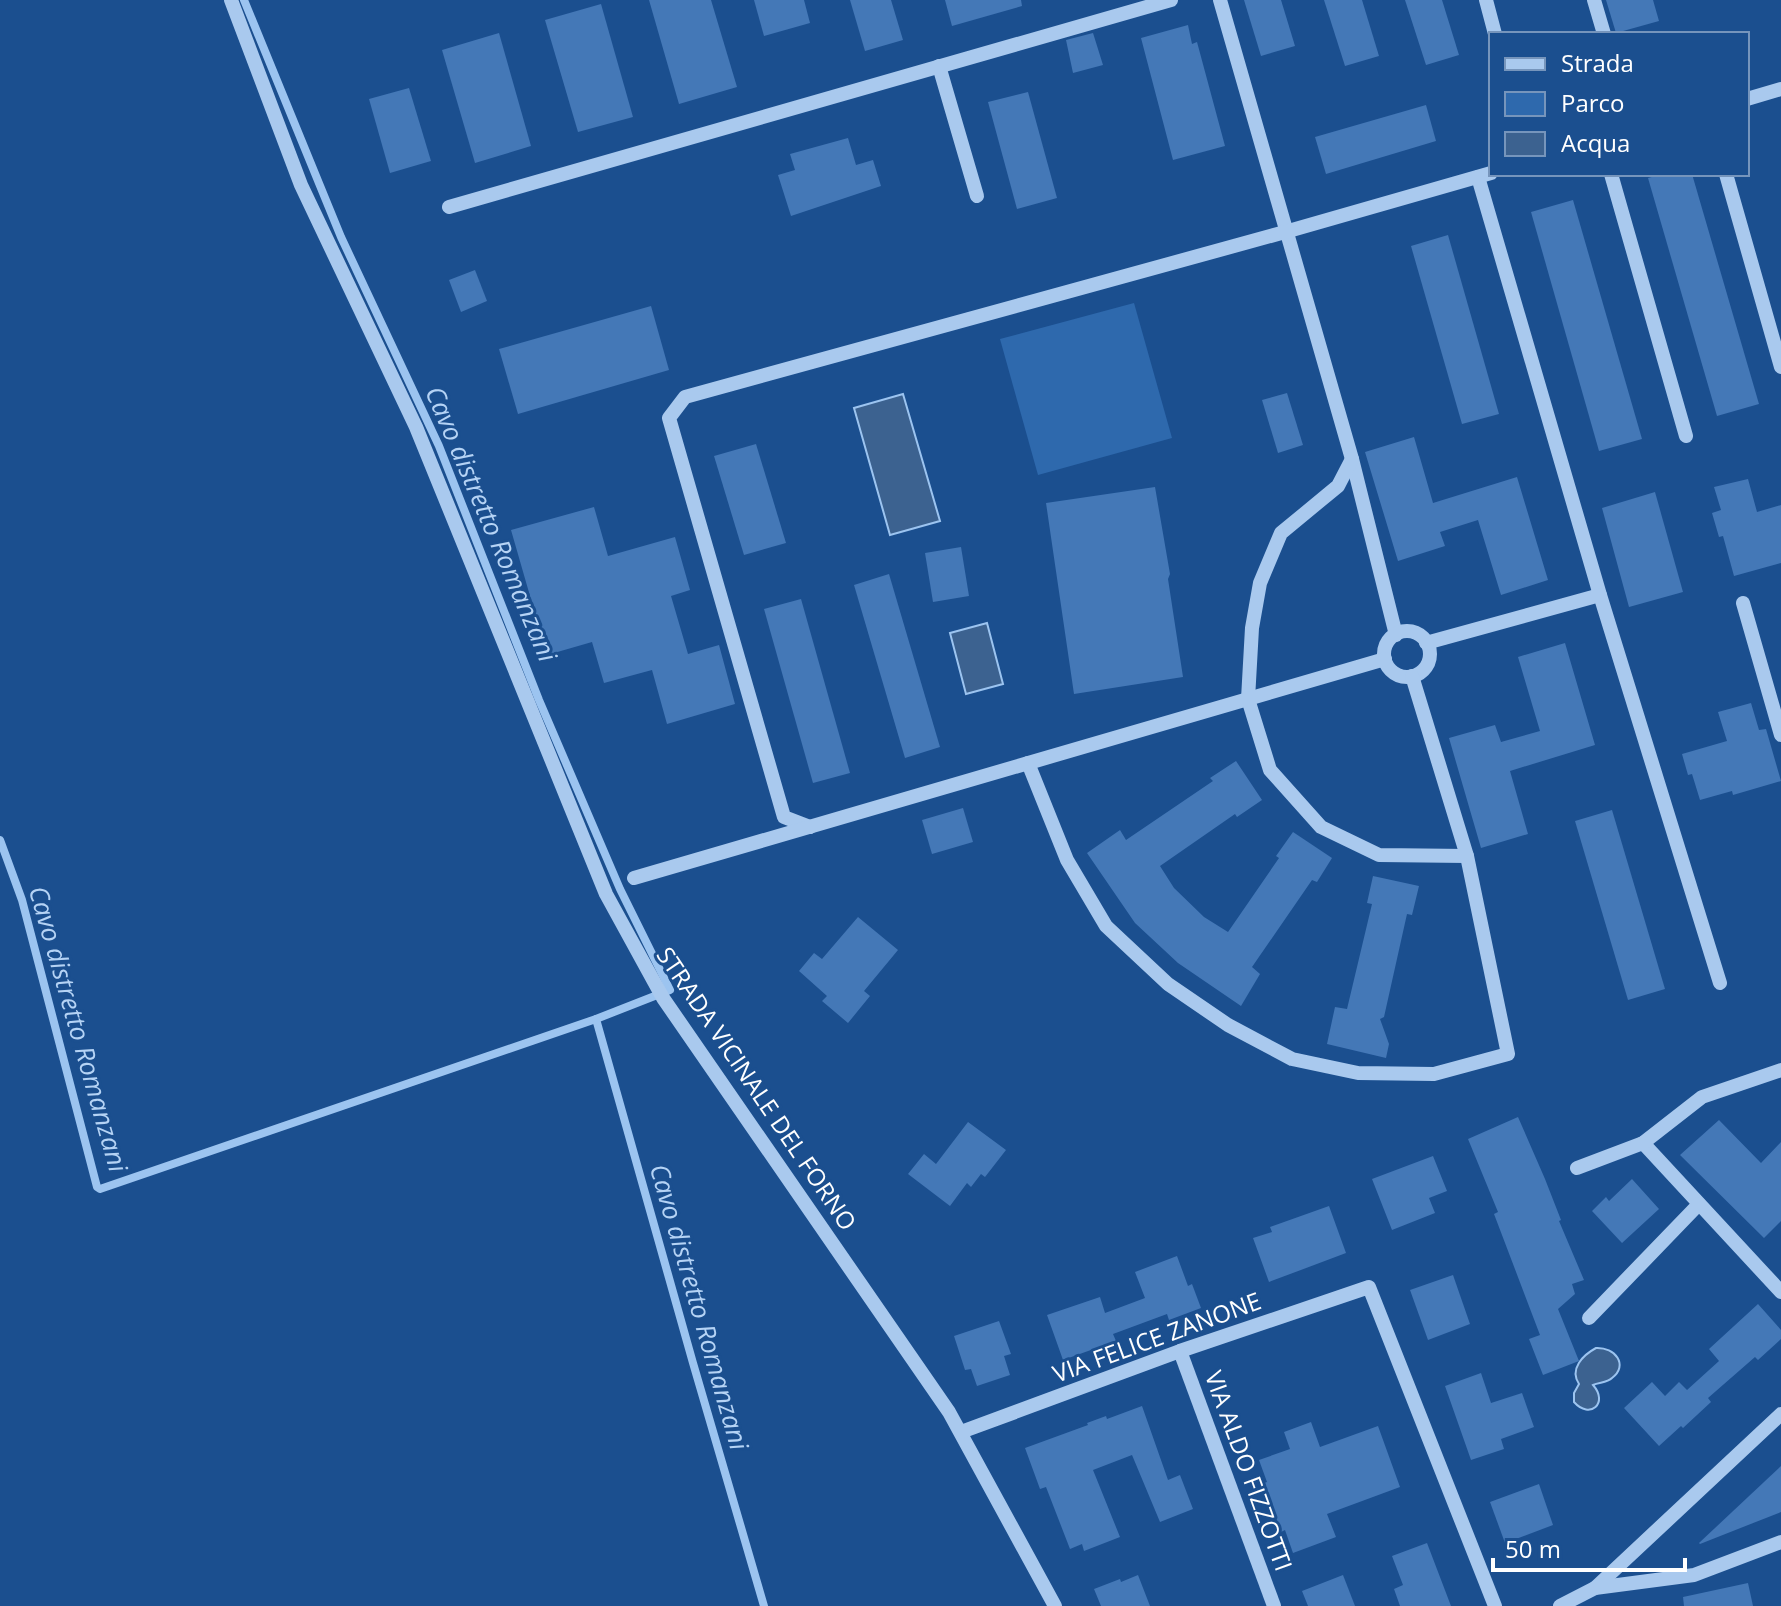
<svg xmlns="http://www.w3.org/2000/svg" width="1781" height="1606" viewBox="0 0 1781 1606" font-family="'Open Sans',sans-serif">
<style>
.green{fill:#2e69ad}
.water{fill:#3c6290;stroke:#9cc4f0;stroke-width:2}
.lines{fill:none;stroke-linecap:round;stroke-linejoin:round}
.stream{stroke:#9cc4f0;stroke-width:8}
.building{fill:#4478b7}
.minor{stroke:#a9c9ee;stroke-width:14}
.labels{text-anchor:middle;stroke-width:6;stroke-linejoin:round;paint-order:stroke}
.street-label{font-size:24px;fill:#fff;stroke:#1b4f8f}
.water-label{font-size:26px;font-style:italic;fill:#b5d3f5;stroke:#1b4f8f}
</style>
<rect width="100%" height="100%" fill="#1b4f8f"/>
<path class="green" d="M1134,303L1172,438L1038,475L1000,339Z"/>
<g class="water">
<path d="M903,394L940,521L890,535L854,408Z"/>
<path d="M987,623L1003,684L966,694L950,633Z"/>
<path d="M1596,1348C1615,1347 1629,1365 1612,1378C1607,1383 1599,1382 1593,1385C1609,1403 1590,1420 1574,1402V1393L1579,1384C1569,1369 1583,1355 1596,1348Z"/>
</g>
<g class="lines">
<g class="stream">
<path d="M244,0L341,237L439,446L539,700L620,889L670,990L596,1019"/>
<path d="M0,840L22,900L97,1187L100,1189L596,1019L693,1363L764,1606"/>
</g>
</g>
<g class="building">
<path d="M649,0H711L737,87L679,104Z"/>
<path d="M754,0H804L810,23L764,36Z"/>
<path d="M850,0H891L903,40L865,51Z"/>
<path d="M945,0H1021L1022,6L952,26Z"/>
<path d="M1244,0H1281L1295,46L1261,56Z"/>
<path d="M1324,0H1362L1379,56L1345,66Z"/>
<path d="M1405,0H1442L1459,55L1426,65Z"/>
<path d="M1606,0H1653L1659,21L1616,33Z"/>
<path d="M601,4L633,117L578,132L545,20Z"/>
<path d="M1188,25L1192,44L1197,42L1225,146L1173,160L1141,38Z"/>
<path d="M499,33L531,146L475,163L442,50Z"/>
<path d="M1093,33L1103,65L1073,73L1066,40Z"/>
<path d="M409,88L431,161L390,173L369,99Z"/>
<path d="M1028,92L1057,198L1017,209L988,102Z"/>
<path d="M1426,105L1436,141L1326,174L1315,137Z"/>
<path d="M848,138L856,165L873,160L881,186L791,216L778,175L795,170L790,154Z"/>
<path d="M1663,174H1692L1759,404L1717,416L1648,178Z"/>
<path d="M1573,200L1642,439L1599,451L1531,212Z"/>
<path d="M1448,235L1499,414L1462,424L1411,246Z"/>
<path d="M475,270L487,301L461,312L449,280Z"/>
<path d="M651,306L669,370L518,414L499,349Z"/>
<path d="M1287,393L1303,445L1278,453L1262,400Z"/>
<path d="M1414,437L1433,503L1517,477L1548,580L1501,595L1478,520L1440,532L1445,546L1398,561L1365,452Z"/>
<path d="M756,444L786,543L744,555L714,456Z"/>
<path d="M1748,479L1757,512L1781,505V563L1734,576L1723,536L1719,537L1712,513L1721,510L1714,487Z"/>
<path d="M1155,487L1170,574L1168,579L1183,677L1074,694L1046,503Z"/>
<path d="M1655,492L1683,592L1629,607L1602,508Z"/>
<path d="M594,507L608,556L675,537L690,590L671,596L688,654L719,645L735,704L667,724L652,670L604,683L592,642L547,655L511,530Z"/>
<path d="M961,547L969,596L933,602L925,553Z"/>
<path d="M889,574L940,747L905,758L854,585Z"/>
<path d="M801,599L850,773L813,783L764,609Z"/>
<path d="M1565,643L1595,745L1510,771L1528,834L1481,848L1449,738L1495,725L1501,742L1540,731L1518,657Z"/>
<path d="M1751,703L1759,730L1766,729L1781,781L1733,795L1732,791L1700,800L1692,774L1688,775L1682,754L1727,741L1718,712Z"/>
<path d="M1236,761L1262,800L1237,817L1235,814L1160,866L1174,888L1204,917L1228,932L1279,858L1276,856L1293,832L1332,858L1317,882L1312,880L1252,967L1260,974L1241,1006L1178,963L1135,923L1087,853L1120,830L1126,840L1213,781L1210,778Z"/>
<path d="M963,808L973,842L932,854L922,820Z"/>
<path d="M1612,810L1665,989L1628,1000L1575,821Z"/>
<path d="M1373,876L1419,886L1412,915L1407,914L1384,1017L1380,1019L1389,1044L1386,1058L1327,1044L1335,1007L1347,1009L1372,904L1367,903Z"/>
<path d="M858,917L898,950L864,991L870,996L848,1023L822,1001L827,996L799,971L814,953L822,959Z"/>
<path d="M1518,1117L1545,1179L1561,1220L1559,1221L1584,1280L1572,1284L1575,1294L1558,1309L1579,1361L1543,1375L1529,1339L1540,1335L1494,1214L1498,1212L1468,1139Z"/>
<path d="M1719,1120L1761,1163L1781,1142V1221L1764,1238L1680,1155Z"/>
<path d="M968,1122L1006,1150L985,1177L981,1174L971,1187L967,1183L950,1206L908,1174L924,1154L936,1164Z"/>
<path d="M1433,1156L1447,1191L1429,1198L1435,1213L1392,1230L1372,1179Z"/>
<path d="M1632,1179L1659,1209L1622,1243L1592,1211L1606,1197L1609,1201Z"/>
<path d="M1329,1206L1346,1253L1269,1282L1253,1238L1272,1232L1270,1227Z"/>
<path d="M1177,1256L1188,1286L1192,1284L1201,1308L1169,1320L1167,1314L1113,1334L1116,1341L1063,1360L1047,1315L1100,1297L1105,1313L1145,1298L1135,1272Z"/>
<path d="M1453,1275L1470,1324L1428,1340L1410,1290Z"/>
<path d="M1758,1304L1781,1330V1339L1758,1360L1755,1357L1708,1398L1711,1402L1683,1428L1681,1426L1659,1446L1624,1408L1652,1382L1665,1396L1679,1382L1687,1390L1719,1361L1709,1349Z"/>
<path d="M999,1321L1011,1354L1004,1356L1010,1375L977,1386L971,1369L965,1370L954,1336Z"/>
<path d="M1481,1373L1491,1403L1522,1393L1534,1427L1501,1439L1504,1449L1471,1460L1445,1386Z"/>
<path d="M1142,1406L1168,1480L1180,1475L1193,1509L1160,1522L1132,1455L1093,1470L1120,1537L1084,1551L1082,1544L1070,1549L1046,1487L1040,1489L1025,1448L1088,1425L1087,1423L1106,1416L1107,1419Z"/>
<path d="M1311,1422L1320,1447L1378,1426L1400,1487L1327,1514L1336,1537L1293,1553L1285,1530L1281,1532L1264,1483L1267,1482L1259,1460L1290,1449L1284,1432Z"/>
<path d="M1781,1466V1512L1700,1544L1699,1543Z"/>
<path d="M1539,1484L1553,1525L1505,1543L1490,1502Z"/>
<path d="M1427,1543L1451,1606H1400L1394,1589L1403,1585L1392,1556Z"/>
<path d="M1138,1575L1150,1606H1101L1094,1589L1120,1579L1121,1582Z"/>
<path d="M1343,1575L1355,1606H1308L1302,1591Z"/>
<path d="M1748,1583L1753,1606H1684L1683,1597Z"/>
</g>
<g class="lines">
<g class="minor">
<path d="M231,0L301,185L416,427L606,894L663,998L949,1412L1055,1606"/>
<path d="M1220,0L1352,459L1396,635"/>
<path d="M1486,0L1495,34"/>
<path d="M1594,0L1604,34"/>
<path d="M939,66L977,196"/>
<path d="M1747,99L1781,89"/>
<path d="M1611,174L1686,436"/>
<path d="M1726,174L1781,367"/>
<path d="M1478,177L1600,595L1720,983"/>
<path d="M449,207L1171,0"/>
<path d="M1352,459L1338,486L1281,533L1260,583L1252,628L1248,699L1270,770L1321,827L1379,855L1467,856"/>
<path d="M1743,603L1781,735"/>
<circle cx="1407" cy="654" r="23"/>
<path d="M1426,643L1600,595"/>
<path d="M1028,763L1067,860L1106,926L1168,984L1228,1025L1292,1059L1358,1073L1434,1074L1508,1054L1467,856L1412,676"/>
<path d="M810,827L784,817L669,418L685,397L1285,232L1491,173"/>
<path d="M634,878L1385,659"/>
<path d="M1643,1143L1781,1292"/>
<path d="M1577,1168L1643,1143L1702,1097L1781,1070"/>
<path d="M1589,1318L1699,1204"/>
<path d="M1180,1351L1274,1606"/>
<path d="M961,1432L1180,1351L1369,1287L1495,1606"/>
<path d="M1595,1588L1781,1414"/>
<path d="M1560,1606L1595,1588L1694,1575L1781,1542"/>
</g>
</g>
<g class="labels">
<g class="street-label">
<text transform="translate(756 1089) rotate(56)" y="8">STRADA VICINALE DEL FORNO</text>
<text transform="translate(1157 1338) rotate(-20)" y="8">VIA FELICE ZANONE</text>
<text transform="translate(1248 1471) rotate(70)" y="8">VIA ALDO FIZZOTTI</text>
</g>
<g class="water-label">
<text transform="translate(491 524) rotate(67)" y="9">Cavo distretto Romanzani</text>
<text transform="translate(78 1029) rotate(74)" y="9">Cavo distretto Romanzani</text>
<text transform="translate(699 1307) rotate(74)" y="9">Cavo distretto Romanzani</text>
</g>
</g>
<rect x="1489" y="32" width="260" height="144" fill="#1b4f8f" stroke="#7695bc" stroke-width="2"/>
<rect x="1505" y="58" width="40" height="12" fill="#a9c9ee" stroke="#7695bc" stroke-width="2"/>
<text x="1561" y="72" font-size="24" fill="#ffffff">Strada</text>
<rect x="1505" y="92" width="40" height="24" fill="#2e69ad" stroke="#7695bc" stroke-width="2"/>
<text x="1561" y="112" font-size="24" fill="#ffffff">Parco</text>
<rect x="1505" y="132" width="40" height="24" fill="#3c6290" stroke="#7695bc" stroke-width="2"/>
<text x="1561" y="152" font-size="24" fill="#ffffff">Acqua</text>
<path d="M1493 1558v12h192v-12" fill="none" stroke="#ffffff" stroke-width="4"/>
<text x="1505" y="1558" font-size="24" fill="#ffffff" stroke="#1b4f8f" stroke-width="6" paint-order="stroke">50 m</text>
</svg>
